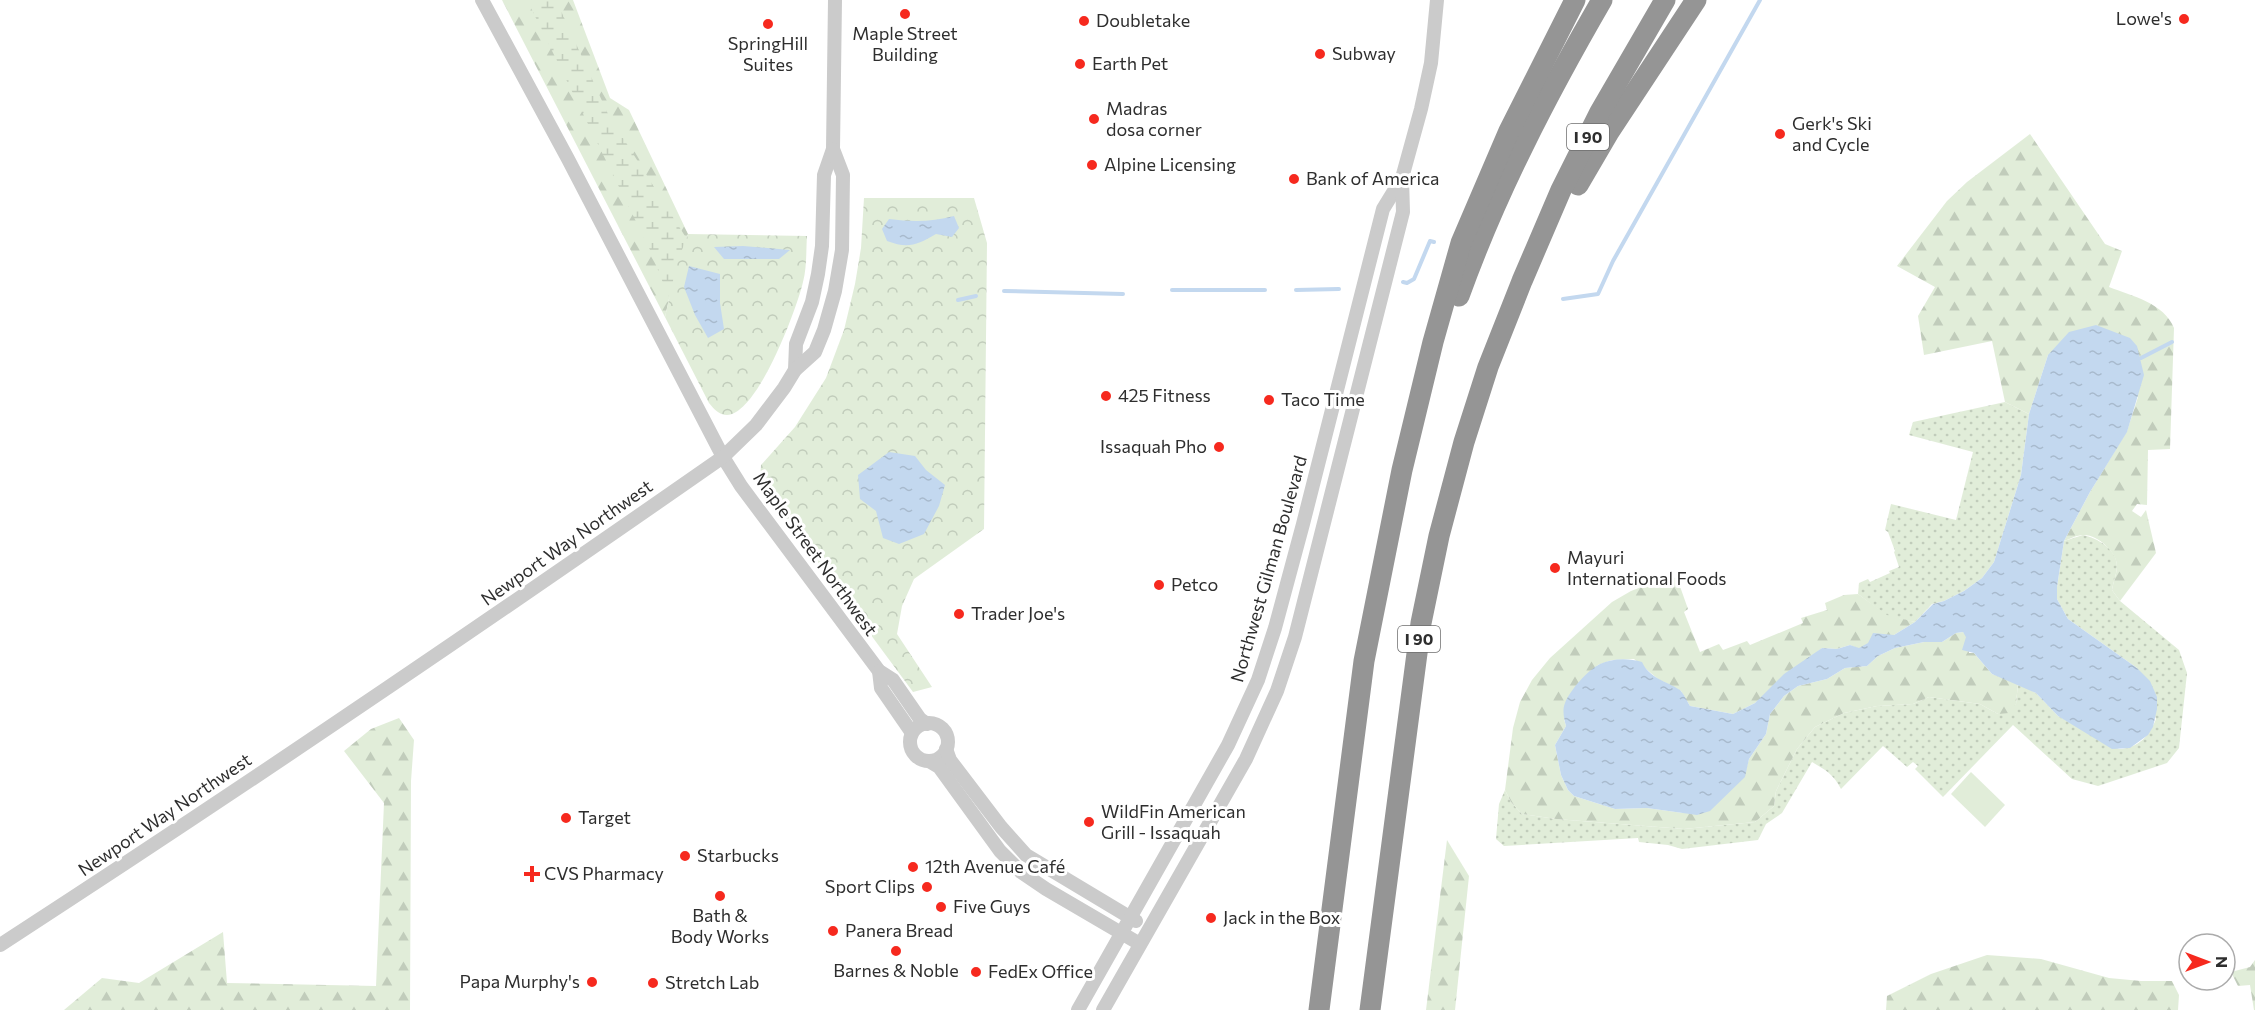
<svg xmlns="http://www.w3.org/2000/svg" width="2255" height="1010" viewBox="0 0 2255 1010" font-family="Commissioner,sans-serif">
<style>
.grass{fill:url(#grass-dots)}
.forest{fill:url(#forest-firs)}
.wetland{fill:url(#wetland-marsh)}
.park{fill:url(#park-crowns)}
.pitch{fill:#e1edd9}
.water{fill:url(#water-ripples)}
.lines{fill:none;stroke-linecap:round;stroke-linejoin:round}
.stream{stroke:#c3d8ef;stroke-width:4}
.tertiary{stroke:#cbcbcb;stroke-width:14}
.motorway{stroke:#959595;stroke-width:21}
.poi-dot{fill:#f6291e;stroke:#fff;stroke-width:2}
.labels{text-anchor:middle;stroke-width:6;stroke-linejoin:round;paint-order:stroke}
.shield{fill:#fff;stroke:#6d6d6d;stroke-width:1.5}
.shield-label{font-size:16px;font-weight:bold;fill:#2e2e2e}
.poi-label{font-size:18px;fill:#2e2e2e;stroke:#fff;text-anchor:start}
.street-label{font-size:18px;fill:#2e2e2e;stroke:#fff}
</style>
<defs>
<pattern id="grass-dots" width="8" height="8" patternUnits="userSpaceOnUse" patternTransform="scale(1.5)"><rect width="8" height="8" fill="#e1edd9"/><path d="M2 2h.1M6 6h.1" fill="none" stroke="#c1ccbb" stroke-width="1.8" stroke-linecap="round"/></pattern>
<pattern id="forest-firs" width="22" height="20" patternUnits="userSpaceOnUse" patternTransform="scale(1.5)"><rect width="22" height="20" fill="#e1edd9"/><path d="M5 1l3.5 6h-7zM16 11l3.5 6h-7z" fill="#c1ccbb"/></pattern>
<pattern id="wetland-marsh" width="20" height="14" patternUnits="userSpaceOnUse" patternTransform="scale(1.5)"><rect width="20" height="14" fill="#e1edd9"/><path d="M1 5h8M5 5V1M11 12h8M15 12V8" fill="none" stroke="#c1ccbb"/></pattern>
<pattern id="park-crowns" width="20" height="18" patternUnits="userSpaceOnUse" patternTransform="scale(1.5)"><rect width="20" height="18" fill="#e1edd9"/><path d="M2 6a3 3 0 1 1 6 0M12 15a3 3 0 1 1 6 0" fill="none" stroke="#c1ccbb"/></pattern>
<pattern id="water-ripples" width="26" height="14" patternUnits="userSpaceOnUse" patternTransform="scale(1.5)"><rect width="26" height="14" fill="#c3d8ef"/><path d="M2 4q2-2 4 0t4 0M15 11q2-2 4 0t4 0" fill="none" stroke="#a8bacd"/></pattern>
</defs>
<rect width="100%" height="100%" fill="#fff"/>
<g class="grass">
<path d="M2005,402L2029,414L2021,475L1994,562L1982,578L1964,591L1944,601L1932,604L1915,622L1887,616L1858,594L1859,583L1868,579L1870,582L1890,573L1889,571L1899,567L1894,552L1895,551L1888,532L1885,530L1891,504L1956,520L1973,452L1909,435L1913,422Z"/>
<path d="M2083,535C2097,538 2117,549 2117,566C2117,573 2113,583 2112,590L2120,601L2179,650L2187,673L2179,748L2167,763L2098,786L2072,779L2013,725L1943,797L1915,769L1918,766L1913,762L1907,767L1883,746L1841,789C1834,775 1826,770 1812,762L1782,813L1766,824L1758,840L1682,849L1668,845L1639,842L1638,838L1504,846L1496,839L1499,804L1505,790L1511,802L1522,814L1556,819L1684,829L1755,822L1774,806L1776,791L1797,749L1815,727L1844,713L1877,706L1913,704L1929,697L1980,704L1998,714L2016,704L2018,683L2036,693L2058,716L2119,749C2139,748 2149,736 2156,719L2137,668L2068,619L2057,599V587L2064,541Z"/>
</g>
<g class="forest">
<path d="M502,0H573L610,98L629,110L688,234L677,263L665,317Z"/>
<path d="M2030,134L2105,244L2122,251L2109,287C2132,296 2164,303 2174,328L2170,449L2148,450L2147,505L2137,504L2132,511L2141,517L2146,510L2156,553L2120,601L2112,590C2113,583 2117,573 2117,566C2117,552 2097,534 2083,535C2077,535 2070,539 2064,541L2090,492L2127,431L2138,397L2048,355L2029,414L2005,402L1992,341L1924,355L1918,316L1935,287L1897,266L1947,201L1967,182Z"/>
<path d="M1667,577L1677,578L1688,609L1684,612L1700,652L1719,644L1723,650L1747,641L1750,645L1803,623L1801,618L1827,610L1825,603L1844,595L1858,594L1887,615L1915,622L1894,635H1882L1859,649L1850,645L1837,649L1822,648L1755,703L1733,714L1690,706L1681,691L1658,679L1634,659L1612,660L1598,665L1564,719L1566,726L1555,745L1561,775L1568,790L1574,796L1615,809L1647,808L1683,813L1744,777L1749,759L1766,734L1770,714L1784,696L1798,686L1827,679L1845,668L1867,666L1878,656L1895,648L1924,642H1942L1956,633L1963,632L1967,636L1969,653H1974L1992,674L2018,683L2016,704L2009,713L1998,714L1980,704L1929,697L1913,704L1877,706L1844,713L1815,727L1797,749L1776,791L1774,806L1755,822L1684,829L1556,819L1522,814L1511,802L1505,790L1513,728L1520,702L1532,680L1550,658L1612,602L1631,591Z"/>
<path d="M399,718L414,740L411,781L410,1010H64L102,978L139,983L223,932L227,983L376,986L384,803L344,751L371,729Z"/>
<path d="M1447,840L1469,876L1455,1010H1426Z"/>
<path d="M1987,955L2041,959L2109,978L2141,981H2172L2179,995L2178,1010H1886L1887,996L1931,974Z"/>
<path d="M2255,960V1010H2254L2250,985L2238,986L2231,972L2250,967Z"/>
</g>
<path class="wetland" d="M527,0H556L608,114L690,244L700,359L667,293L651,252Z"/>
<g class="park">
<path d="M864,198H974L987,243L984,529L914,579L902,606L897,634L932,687L913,692L772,501L760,481L761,465L795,427L826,378L844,330L855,284L861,248Z"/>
<path d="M688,234L807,236C806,250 807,267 803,282C797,308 758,414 727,415C719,415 714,409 709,403L665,317L677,263Z"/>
</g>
<path class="pitch" d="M1971,772L2005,805L1985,827L1951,794Z"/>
<g class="water">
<path d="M954,216L959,228L952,237L936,234C917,245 908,249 887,241L882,229L889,219C912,222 932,222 954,216Z"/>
<path d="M743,246L790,250L779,259H724L714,247Z"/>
<path d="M689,266L720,274V303L724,329L708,338L695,315L684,287Z"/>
<path d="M2096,325L2130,338L2137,346L2144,375L2127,432L2090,492L2064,541L2057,587V599L2068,619L2137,668L2150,681L2157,697V709L2153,727L2148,735L2130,748L2112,749L2058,716L2036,693L1992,674L1974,653L1962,650L1966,637L1963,632L1956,633L1942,642H1924L1895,648L1878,656L1867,666L1845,668L1827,679L1798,686L1784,696L1770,714L1766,734L1749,759L1745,777L1710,811L1697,815L1647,808L1615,809L1574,796L1568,790L1561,775L1555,745L1566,726C1564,719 1562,710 1565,703C1571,689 1587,671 1600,664C1612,658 1629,658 1642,662C1649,678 1666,681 1680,690C1684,694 1687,701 1690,706L1733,714L1755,703L1784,674L1822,648L1837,649L1850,645L1859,648L1868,643L1873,633L1894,635L1915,622L1933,604L1944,601L1964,591L1982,578L1994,562L2021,475L2029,414L2048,355L2069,332Z"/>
<path d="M889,452L915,456L926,470L945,485L939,506L924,534L899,544L883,538L876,511L860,499L858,475Z"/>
</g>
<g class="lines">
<g class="stream">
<path d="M1403,282L1407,283L1414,279L1430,241L1434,242"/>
<path d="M1172,290H1265"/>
<path d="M1296,290L1339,289"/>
<path d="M1004,291L1123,294"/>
<path d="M1563,299L1598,294L1613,261L1760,0"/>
<path d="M958,300L976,296"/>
<path d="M2141,358L2172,342"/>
</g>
<g class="tertiary">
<path d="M482,0L568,159L723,457L741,486L879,671L893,680L920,719L927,724"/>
<path d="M795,370L796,344L812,302L818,274L822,246L824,175L833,149L835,0"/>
<path d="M879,671L881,688L912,733"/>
<circle cx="929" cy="742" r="19"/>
<path d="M946,749L950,760L1001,827L1026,855L1136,921"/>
<path d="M929,761L939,767L1000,851L1021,872L1046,889L1140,944"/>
<path d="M0,945C244,787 485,623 723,457L756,425L784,388L795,370L815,352L824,330L835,291L842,250L843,175L833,149"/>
<path d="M1078,1010L1228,745L1258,680L1275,628L1303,524L1383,209L1402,178L1421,109L1431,63L1437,0"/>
<path d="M1103,1010L1246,759L1277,691L1295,637L1403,212L1402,178"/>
</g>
<g class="motorway">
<path d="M1578,185L1609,132L1696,0"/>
<path d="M1459,296C1496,193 1547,95 1602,0"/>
<path d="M1319,1010L1364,661L1402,470L1433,342L1461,243L1509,131L1575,0"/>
<path d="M1370,1010L1421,623L1439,536L1464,442L1488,367L1522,281L1561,190L1600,112L1665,0"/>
</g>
</g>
<g class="poi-dot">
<circle cx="905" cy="14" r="6"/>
<circle cx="2184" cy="19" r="6"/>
<circle cx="1084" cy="21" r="6"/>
<circle cx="768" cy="24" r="6"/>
<circle cx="1320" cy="54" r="6"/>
<circle cx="1080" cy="64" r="6"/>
<circle cx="1094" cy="119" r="6"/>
<circle cx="1780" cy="134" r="6"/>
<circle cx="1092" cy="165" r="6"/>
<circle cx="1294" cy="179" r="6"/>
<circle cx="1106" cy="396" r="6"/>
<circle cx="1269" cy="400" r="6"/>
<circle cx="1219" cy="447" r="6"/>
<circle cx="1555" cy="568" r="6"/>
<circle cx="1159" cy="585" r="6"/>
<circle cx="959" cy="614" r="6"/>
<circle cx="566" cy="818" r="6"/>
<circle cx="1089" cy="822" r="6"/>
<circle cx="685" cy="856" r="6"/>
<circle cx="913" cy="867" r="6"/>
<path d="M529 865h6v6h6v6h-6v6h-6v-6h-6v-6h6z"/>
<circle cx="927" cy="887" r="6"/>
<circle cx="720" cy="896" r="6"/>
<circle cx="941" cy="907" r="6"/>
<circle cx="1211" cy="918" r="6"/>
<circle cx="833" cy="931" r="6"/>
<circle cx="896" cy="951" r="6"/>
<circle cx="976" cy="972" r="6"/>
<circle cx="592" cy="982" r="6"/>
<circle cx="653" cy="983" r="6"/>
</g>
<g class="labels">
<g class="shield">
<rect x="1567" y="124" width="42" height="26" rx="4.5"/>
<rect x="1398" y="626" width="42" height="26" rx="4.5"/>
</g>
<g class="shield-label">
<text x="1588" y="143">I 90</text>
<text x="1419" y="645">I 90</text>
</g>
<g class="poi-label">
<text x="2172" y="25" text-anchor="end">Lowe's</text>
<text x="1096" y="27">Doubletake</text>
<text x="905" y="40" text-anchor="middle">Maple Street<tspan x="905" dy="21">Building</tspan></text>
<text x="768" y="50" text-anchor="middle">SpringHill<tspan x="768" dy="21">Suites</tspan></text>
<text x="1332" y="60">Subway</text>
<text x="1092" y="70">Earth Pet</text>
<text x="1106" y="115">Madras<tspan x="1106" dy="21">dosa corner</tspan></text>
<text x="1792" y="130">Gerk's Ski<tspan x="1792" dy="21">and Cycle</tspan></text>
<text x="1104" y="171">Alpine Licensing</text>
<text x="1306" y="185">Bank of America</text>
<text x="1118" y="402">425 Fitness</text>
<text x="1281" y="406">Taco Time</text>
<text x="1207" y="453" text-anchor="end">Issaquah Pho</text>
<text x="1567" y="564">Mayuri<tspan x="1567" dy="21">International Foods</tspan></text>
<text x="1171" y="591">Petco</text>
<text x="971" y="620">Trader Joe's</text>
<text x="1101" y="818">WildFin American<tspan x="1101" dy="21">Grill - Issaquah</tspan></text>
<text x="578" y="824">Target</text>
<text x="697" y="862">Starbucks</text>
<text x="925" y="873">12th Avenue Café</text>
<text x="544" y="880">CVS Pharmacy</text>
<text x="915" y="893" text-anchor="end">Sport Clips</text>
<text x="953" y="913">Five Guys</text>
<text x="720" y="922" text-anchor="middle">Bath &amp;<tspan x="720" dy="21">Body Works</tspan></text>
<text x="1223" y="924">Jack in the Box</text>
<text x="845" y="937">Panera Bread</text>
<text x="896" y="977" text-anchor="middle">Barnes &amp; Noble</text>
<text x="988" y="978">FedEx Office</text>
<text x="580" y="988" text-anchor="end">Papa Murphy's</text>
<text x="665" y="989">Stretch Lab</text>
</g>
<g class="street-label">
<text transform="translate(567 543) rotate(-35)" y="6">Newport Way Northwest</text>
<text transform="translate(815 554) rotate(54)" y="6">Maple Street Northwest</text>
<text transform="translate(1269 569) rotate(-74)" y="6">Northwest Gilman Boulevard</text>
<text transform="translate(165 815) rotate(-34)" y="6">Newport Way Northwest</text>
</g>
</g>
<g transform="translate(2207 962) rotate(90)"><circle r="28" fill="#ffffff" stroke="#ababab" stroke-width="1.5"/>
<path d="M0-4.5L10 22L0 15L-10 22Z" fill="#f6291e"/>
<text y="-9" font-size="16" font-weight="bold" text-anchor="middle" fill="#2e2e2e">N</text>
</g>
</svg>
